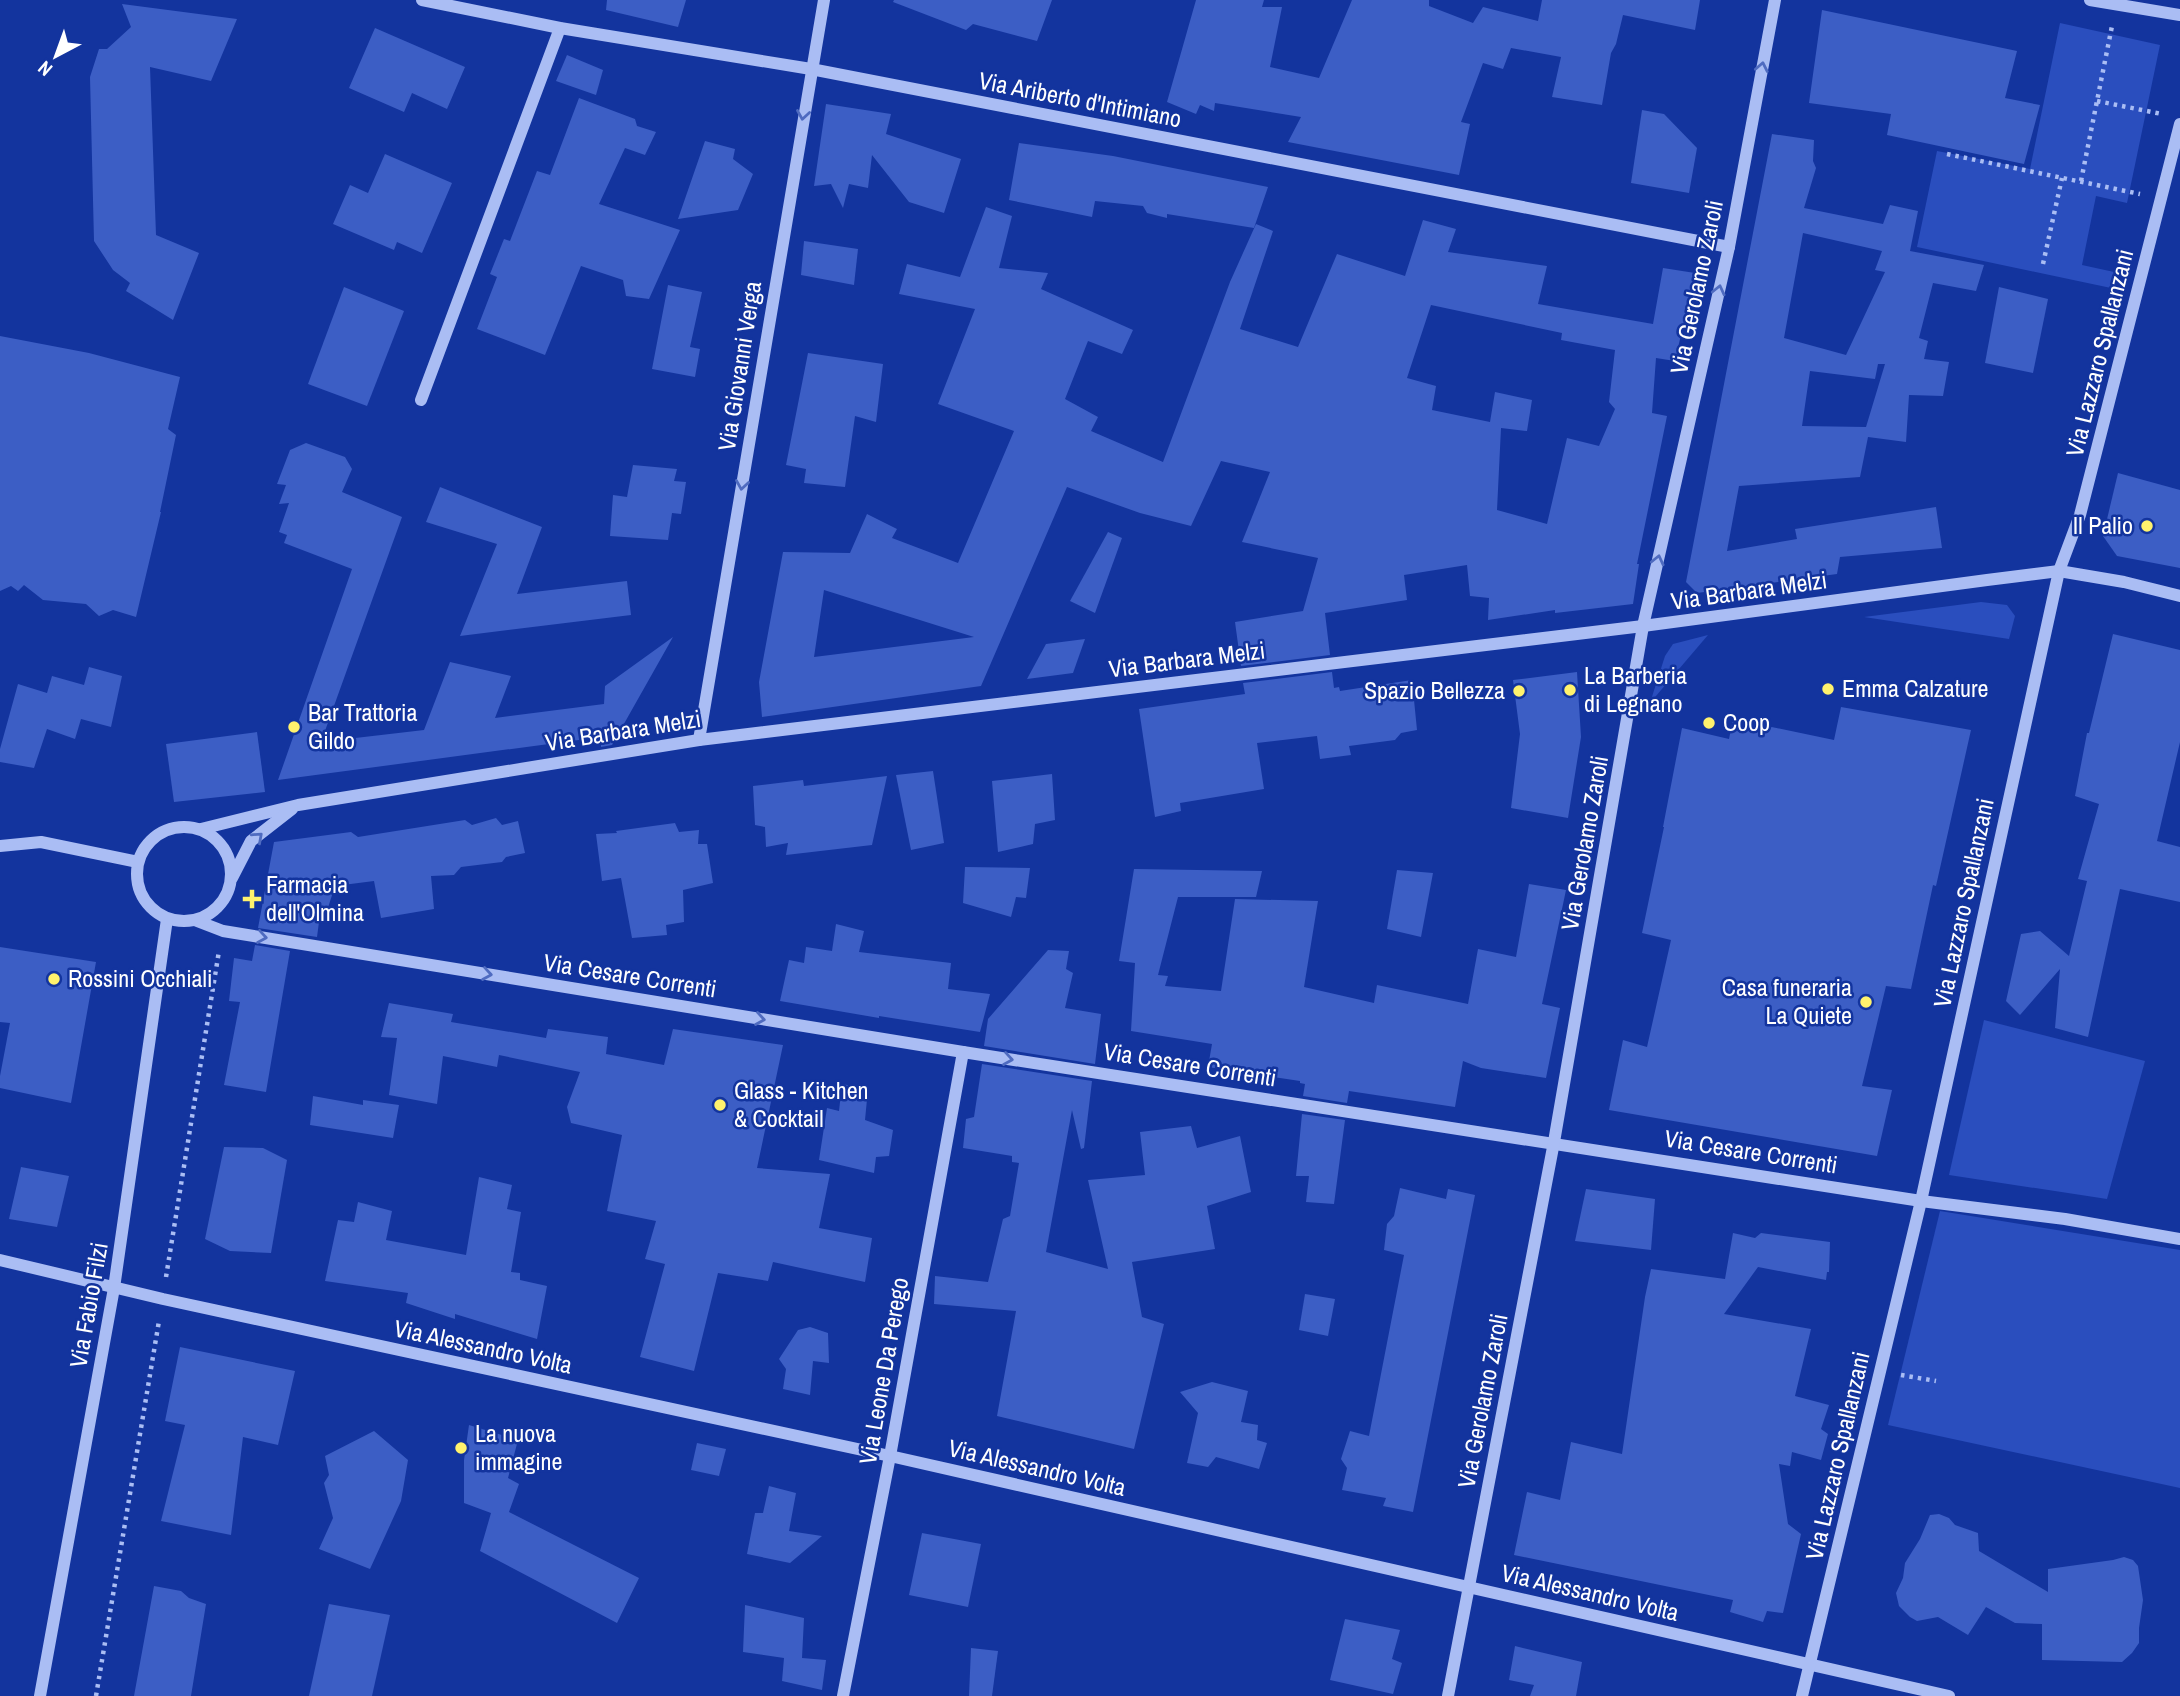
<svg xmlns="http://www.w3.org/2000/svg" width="2180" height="1696" viewBox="0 0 2180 1696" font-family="'Archivo Narrow',sans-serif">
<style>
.green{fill:#2a4ebe}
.building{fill:#3c5ec5;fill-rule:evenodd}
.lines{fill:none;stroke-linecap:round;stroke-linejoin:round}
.path{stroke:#aabdf4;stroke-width:4.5;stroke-dasharray:3.5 5;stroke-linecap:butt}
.minor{stroke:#aabdf4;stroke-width:12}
.oneway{stroke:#4f6bc0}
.poi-dot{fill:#fff26d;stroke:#13349e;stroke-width:2.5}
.labels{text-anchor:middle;stroke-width:5;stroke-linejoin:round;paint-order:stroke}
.street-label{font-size:24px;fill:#fff;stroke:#13349e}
.poi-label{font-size:24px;fill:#fff;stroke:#13349e;text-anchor:start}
</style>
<rect width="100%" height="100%" fill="#13349e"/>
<g class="green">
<path d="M2060,23L2160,45L2127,203L2096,196L2082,265L2114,272L2111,288L1917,247L1937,151L2030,169Z"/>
<path d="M1981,602L2007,605L2015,616L2009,639L1864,617Z"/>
<path d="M1708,635L1650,703L1665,656L1673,644Z"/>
<path d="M1984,1020L2145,1061L2107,1199L1949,1175Z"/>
<path d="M1940,1211L2180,1250V1488L1888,1425Z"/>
</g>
<g class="building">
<path d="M607,0H686L678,27L606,10Z"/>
<path d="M894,0H1052L1037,41L973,24L966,30L893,2Z"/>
<path d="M1196,0H1264L1262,7H1282L1270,67L1319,78L1352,0H1429V6L1473,23L1483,7L1538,21L1542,0H1700L1695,30L1623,15L1616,44L1611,53L1602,105L1552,97L1561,57L1511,48L1503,69L1483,63L1461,122L1470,124L1459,175L1288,142L1301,117L1215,103L1214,111L1200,105L1196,114L1167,102Z"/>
<path d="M122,4L237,19L211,81L150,67L156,235L199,253L173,320L126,291L130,283L113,270L94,241L90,77L99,49H107L131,27Z"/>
<path d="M1822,10L2017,51L2005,98L2040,105L2024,164L1887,135L1891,114L1809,103Z"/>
<path d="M375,28L465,67L447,109L412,93L404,112L349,88Z"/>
<path d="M567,55L603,70L596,95L556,81Z"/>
<path d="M579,98L635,119L637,126L656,132L645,155L625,148L599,204L680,230L649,299L626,296L623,280L581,266L545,355L477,329L497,277L490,274L504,239L510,241L537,171L550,175Z"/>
<path d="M826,104L891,114L886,134L961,159L944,213L909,202L872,155L868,188L849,184L843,208L831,184L814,186Z"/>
<path d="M1642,110L1664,114L1697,148L1689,193L1631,183Z"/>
<path d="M1772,134L1814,140L1813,161L1816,168L1804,208L1883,224L1890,205L1918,211L1910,251L1984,265L1976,291L1933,283L1919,338L1928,341L1924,359L1949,362L1943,396L1909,395L1906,442L1868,437L1860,477L1739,486L1727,551L1797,539L1795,529L1936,507L1942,548L1840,557L1837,574L1697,593L1686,582ZM1803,233L1882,251L1875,270L1885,272L1846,355L1784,338ZM1878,364H1885L1866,427L1802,426L1810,371L1875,379Z"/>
<path d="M705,141L735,149L733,159L753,174L738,210L678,219Z"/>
<path d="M1019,143L1113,156L1268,187L1254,228L1167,214V218L1147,213L1143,206L1095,201L1092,217L1009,200Z"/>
<path d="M385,154L452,183L422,253L397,242L394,250L333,224L350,185L368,193Z"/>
<path d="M986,207L1012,216L999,268L1048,273L1041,289L1133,330L1122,354L1088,341L1065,399L1098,417L1091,431L1163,462L1230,282L1256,224L1273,231L1240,329L1298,347L1337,254L1405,276L1423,220L1456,229L1448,252L1547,266L1538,304L1653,324L1663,268L1695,273L1675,361L1656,358L1652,413L1667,416L1637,564H1639L1633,604L1555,613V610L1488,620L1489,598L1470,596L1467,565L1404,575L1407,600L1325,613L1330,655L1241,666L1235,622L1303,611L1318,558L1242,542L1270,472L1221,461L1191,526L1140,513L1067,487L981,686L762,717L759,682L783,552L850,553L867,514L897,529L892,538L958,563L1014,431L938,404L975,309L899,294L907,264L960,277ZM1431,305L1562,333L1561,340L1615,350L1609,402L1615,409L1599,446L1567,438L1547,524L1497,510L1501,428L1527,431L1532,400L1495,392L1490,422L1432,410L1436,386L1407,378ZM824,590L974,637L814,657Z"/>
<path d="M804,241L858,249L854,285L801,275Z"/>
<path d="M668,285L702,292L690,347L700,349L695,377L652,369Z"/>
<path d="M344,287L404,311L367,406L308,384Z"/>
<path d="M1999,287L2048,299L2033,373L1985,363Z"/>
<path d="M0,336L89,353L180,377L168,429L176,435L160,512H161L136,617L113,610L99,616L86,604L43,600L24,585L18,591L11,586L0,591Z"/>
<path d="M808,353L883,364L876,422L855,416L845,487L804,483L806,469L786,465Z"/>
<path d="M306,443L345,457L352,469L342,492L402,517L321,742L424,730L450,662L511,676L495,718L604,704L605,686L673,637L612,745L601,747V737L278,780L352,569L284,543L287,535L279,532L289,503L279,504L286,485L277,484L290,450Z"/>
<path d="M633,465L677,469L674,481L686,482L681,514L672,513L668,540L610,536L613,495L627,497Z"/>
<path d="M2118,473L2180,490V568L2117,556L2103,536Z"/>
<path d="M440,487L542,527L517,594L627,581L631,615L460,636L497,544L426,522Z"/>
<path d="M1108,532L1122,538L1095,613L1070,601Z"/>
<path d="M2113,634L2180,650V742L2157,841L2180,847V902L2120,889L2088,1037L2055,1028L2060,969L2020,1015L2006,1001L2021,934L2040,931L2069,956L2087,881L2078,879L2099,804L2075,796L2087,733H2089Z"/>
<path d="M1085,639L1073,673L1027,679L1046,644Z"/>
<path d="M89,667L122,676L111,727L81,719L75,739L47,729L34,768L0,762V749L18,684L47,693L52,676L84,685Z"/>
<path d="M1332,672L1334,688L1339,687L1340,691L1412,680L1417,730L1401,733L1395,740L1349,746L1351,755L1320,759L1317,736L1257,743L1264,789L1180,803L1181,811L1155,817L1139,709L1245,694L1243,683Z"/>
<path d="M1577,672L1581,737L1568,818L1511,808L1520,734L1513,680Z"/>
<path d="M1841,707L1971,730L1936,886L1933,885L1911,989L1886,986L1862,1086L1892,1090L1877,1156L1609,1110L1623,1040L1647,1047L1671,940L1642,933L1664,827H1663L1682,728L1729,739L1733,719L1834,740Z"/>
<path d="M257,732L265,792L174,802L166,744Z"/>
<path d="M933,771L944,843L911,850L896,775Z"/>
<path d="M1052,774L1055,820L1035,824L1033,844L998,852L992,781Z"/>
<path d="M887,776L872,845L786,855L788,843L766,847L765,827L755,825L753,786L803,780L804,786Z"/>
<path d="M496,818L502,825L518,821L525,853L506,857L502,862L461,867L454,875L431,876L434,909L381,918L374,881L335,886L323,923L319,922L317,937L258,928L274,842L351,832L358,837L465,820L472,825Z"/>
<path d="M675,823L679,832L699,830L698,844H707L713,883L683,890L684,922L666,925L667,935L632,938L621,878L602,881L596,834L617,833L616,831Z"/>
<path d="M965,867L1030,868L1026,898L1016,897L1011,917L963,903Z"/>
<path d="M1134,869L1262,871L1256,897H1178L1158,975L1168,976L1165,986L1221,991L1235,899L1318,901L1304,987L1374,1003L1377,985L1468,1004L1478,949L1516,957L1529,884L1566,890L1542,1004L1560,1008L1546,1078L1481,1068L1463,1061L1455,1107L1349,1091L1347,1103L1303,1096L1305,1084L1300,1083V1081L1208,1067L1212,1044L1131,1031L1135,963L1119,961Z"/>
<path d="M1397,870L1433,873L1421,937L1387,929Z"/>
<path d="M836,924L864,931L859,952L951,963L948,989L990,994L980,1032L879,1016V1018L780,1001L789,960L804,963L806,947L832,951Z"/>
<path d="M255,945L290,951L266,1092L224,1085L240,1002L229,1001L234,958L252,961Z"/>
<path d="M0,947L96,962L71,1103L0,1088V1076L10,1023L0,1022Z"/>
<path d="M1048,950L1069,951L1066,969L1073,973L1065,1008L1101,1014L1095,1064L984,1046L988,1019Z"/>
<path d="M389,1003L453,1014L451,1022L546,1038L548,1029L608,1037L606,1054L664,1065L673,1029L783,1045L757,1168L830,1174L819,1228L872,1238L865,1282L773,1262L768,1281L718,1273L694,1371L640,1357L665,1264L645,1259L656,1221L607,1211L622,1135L571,1123L567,1107L580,1072L499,1055L497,1067L443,1056L437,1104L389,1095L397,1038L381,1037Z"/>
<path d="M982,1064L1092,1081L1084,1148L1081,1149L1072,1110L1046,1252L1108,1269L1088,1180L1145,1175L1140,1132L1191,1126L1197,1148L1240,1136L1251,1192L1207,1206L1215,1249L1132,1262L1142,1317L1164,1324L1134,1449L997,1416L1016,1311L934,1304L935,1276L988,1282L1003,1219L1010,1216L1019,1163L1012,1162V1156L963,1148L966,1119L974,1117Z"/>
<path d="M842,1084L868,1089L865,1120L893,1130L889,1156L876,1157L874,1173L819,1160L827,1108L839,1111Z"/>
<path d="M313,1096L363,1105V1100L399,1105L393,1138L310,1125Z"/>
<path d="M1302,1114L1345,1120L1334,1204L1306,1202L1309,1176H1296Z"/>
<path d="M224,1147L263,1148L287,1160L271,1253L230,1251L205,1239Z"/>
<path d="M21,1167L69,1176L57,1227L9,1219Z"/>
<path d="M479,1177L512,1185L507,1209L521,1212L511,1272L520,1273V1280L547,1286L537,1339L455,1314V1319L406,1303L408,1293L325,1281L338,1220L354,1222L358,1202L392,1211L386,1240L466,1255Z"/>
<path d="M1400,1188L1446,1199L1448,1189L1475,1195L1413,1512L1383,1506L1386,1498L1342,1490L1347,1468L1341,1459L1350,1431L1369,1436L1404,1255L1384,1250L1387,1224L1394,1216Z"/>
<path d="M1586,1189L1655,1199L1651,1250L1575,1241Z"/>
<path d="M1733,1233L1755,1238L1761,1233L1830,1242L1829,1272H1827L1826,1280L1758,1267L1724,1314L1811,1329L1795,1396L1829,1405L1821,1429L1828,1434L1821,1460L1792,1452L1790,1466L1779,1464L1788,1524L1801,1534L1783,1613L1767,1611L1763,1622L1730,1612L1733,1600L1514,1555L1527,1492L1560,1500L1571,1442L1622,1454L1645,1297L1651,1269L1725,1279Z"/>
<path d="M1305,1294L1335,1299L1328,1336L1299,1330Z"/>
<path d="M810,1327L828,1333L829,1363L813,1361L810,1395L783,1389L786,1369L779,1359L798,1330Z"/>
<path d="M180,1347L295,1371L278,1445L243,1437L231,1535L161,1521L185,1425L165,1421Z"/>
<path d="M1212,1382L1248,1391L1241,1422L1258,1425L1257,1440L1267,1443L1259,1469L1216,1457L1208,1467L1187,1463L1198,1413L1180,1392Z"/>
<path d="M469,1425L518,1440L508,1478L519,1484L509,1512L639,1578L617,1623L480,1551L491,1513L464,1503V1460Z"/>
<path d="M374,1431L408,1460L401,1501L370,1569L319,1549L333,1518L324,1483L329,1475L325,1456Z"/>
<path d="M697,1443L726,1449L719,1476L691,1470Z"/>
<path d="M769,1486L796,1493L789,1531L822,1536L790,1563L747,1554L755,1513H763Z"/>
<path d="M1939,1514L1949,1518L1955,1525L1978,1533L1979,1551L2048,1592V1569L2113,1560L2124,1557L2133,1560L2138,1566L2143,1600L2139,1628V1643L2132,1653L2122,1662L2042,1660V1624L2015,1623L1986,1607L1968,1635L1938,1617L1917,1621L1910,1617L1899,1606L1896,1593L1903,1578L1905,1563L1920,1539L1930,1515Z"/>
<path d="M922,1533L981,1544L968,1607L909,1595Z"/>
<path d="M154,1586L181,1591L189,1598L206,1604L191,1696H134Z"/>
<path d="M329,1604L390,1615L372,1696H309Z"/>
<path d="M745,1605L804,1618L802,1658L826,1660L822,1690L782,1681L784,1658L743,1652Z"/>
<path d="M1345,1619L1400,1630L1392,1659L1402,1663L1393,1694L1330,1680Z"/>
<path d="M1515,1646L1582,1662L1576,1696H1530L1534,1685L1509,1680Z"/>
<path d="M971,1648L998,1651L992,1696H969Z"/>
</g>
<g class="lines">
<g class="path">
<path d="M2097,101L2162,114"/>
<path d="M1947,154L2140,194"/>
<path d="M2081,181L2112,26"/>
<path d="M2043,264L2062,178"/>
<path d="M166,1277L219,951"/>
<path d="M1901,1375L1936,1381"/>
<path d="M96,1696L159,1321"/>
</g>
<g class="minor">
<path d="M422,0L560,28L811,69L1729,247"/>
<path d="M2090,0L2180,15"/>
<path d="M421,400L560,28"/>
<path d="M699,740L824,0"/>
<circle cx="184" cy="874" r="47"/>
<path d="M201,829L298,805L699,740L1643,626L1987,580L2059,571L2124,582L2180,596"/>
<path d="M0,846L41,842L138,862"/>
<path d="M232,878L251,841L292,809"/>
<path d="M197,921L223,931L963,1052L1921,1201L2065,1219L2180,1239"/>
<path d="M0,1260L163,1299L890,1456L1949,1696"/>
<path d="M40,1696L114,1288L167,919"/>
<path d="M843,1696L890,1456L963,1052"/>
<path d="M1448,1696L1554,1142L1643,626L1729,247L1775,0"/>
<path d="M1802,1696L1921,1201L2059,571L2080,515L2180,124"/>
</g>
</g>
<defs><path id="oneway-chevron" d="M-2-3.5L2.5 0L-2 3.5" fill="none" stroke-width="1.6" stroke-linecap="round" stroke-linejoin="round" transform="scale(1.75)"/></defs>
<g class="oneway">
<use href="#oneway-chevron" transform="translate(1762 67) rotate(-79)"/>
<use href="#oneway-chevron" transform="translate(803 115) rotate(99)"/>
<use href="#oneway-chevron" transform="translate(1719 290) rotate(-77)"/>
<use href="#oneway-chevron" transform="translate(742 485) rotate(99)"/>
<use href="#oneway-chevron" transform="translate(1658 560) rotate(-77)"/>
<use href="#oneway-chevron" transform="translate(258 837) rotate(-42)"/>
<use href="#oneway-chevron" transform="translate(262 937) rotate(9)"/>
<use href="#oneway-chevron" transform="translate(487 974) rotate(9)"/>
<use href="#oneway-chevron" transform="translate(760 1019) rotate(9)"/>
<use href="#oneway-chevron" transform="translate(1008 1059) rotate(9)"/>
</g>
<g class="poi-dot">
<circle cx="2147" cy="526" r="7"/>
<circle cx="1828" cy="689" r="7"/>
<circle cx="1570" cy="690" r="7"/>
<circle cx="1519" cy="691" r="7"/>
<circle cx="1709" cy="723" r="7"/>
<circle cx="294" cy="727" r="7"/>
<path d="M248.5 888.5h7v7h7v7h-7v7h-7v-7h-7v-7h7z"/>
<circle cx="54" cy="979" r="7"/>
<circle cx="1866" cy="1002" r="7"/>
<circle cx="720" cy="1105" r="7"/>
<circle cx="461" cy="1448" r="7"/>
</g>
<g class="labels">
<g class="street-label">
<text transform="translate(1080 100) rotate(11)" y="8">Via Ariberto d'Intimiano</text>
<text transform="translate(1697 287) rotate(-78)" y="8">Via Gerolamo Zaroli</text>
<text transform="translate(2100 353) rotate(-76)" y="8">Via Lazzaro Spallanzani</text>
<text transform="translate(740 366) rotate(-81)" y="8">Via Giovanni Verga</text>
<text transform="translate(1749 591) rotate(-8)" y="8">Via Barbara Melzi</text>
<text transform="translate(1187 660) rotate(-7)" y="8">Via Barbara Melzi</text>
<text transform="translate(623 731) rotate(-9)" y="8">Via Barbara Melzi</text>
<text transform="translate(1585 843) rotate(-80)" y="8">Via Gerolamo Zaroli</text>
<text transform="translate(1964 903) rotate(-78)" y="8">Via Lazzaro Spallanzani</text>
<text transform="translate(630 976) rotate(9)" y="8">Via Cesare Correnti</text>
<text transform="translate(1190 1065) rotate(9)" y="8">Via Cesare Correnti</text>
<text transform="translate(1751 1152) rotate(9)" y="8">Via Cesare Correnti</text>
<text transform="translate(89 1305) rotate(-80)" y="8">Via Fabio Filzi</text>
<text transform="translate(483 1347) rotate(12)" y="8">Via Alessandro Volta</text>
<text transform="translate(884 1371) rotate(-80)" y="8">Via Leone Da Perego</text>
<text transform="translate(1483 1401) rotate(-79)" y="8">Via Gerolamo Zaroli</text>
<text transform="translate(1838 1456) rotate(-77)" y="8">Via Lazzaro Spallanzani</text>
<text transform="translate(1037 1468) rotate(13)" y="8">Via Alessandro Volta</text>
<text transform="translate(1590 1593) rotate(13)" y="8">Via Alessandro Volta</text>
</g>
<g class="poi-label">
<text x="2133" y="534" text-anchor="end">Il Palio</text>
<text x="1584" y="684">La Barberia<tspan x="1584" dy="28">di Legnano</tspan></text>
<text x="1842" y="697">Emma Calzature</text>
<text x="1505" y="699" text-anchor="end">Spazio Bellezza</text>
<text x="308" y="721">Bar Trattoria<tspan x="308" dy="28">Gildo</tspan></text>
<text x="1723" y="731">Coop</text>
<text x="266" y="893">Farmacia<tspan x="266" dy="28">dell'Olmina</tspan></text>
<text x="68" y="987">Rossini Occhiali</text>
<text x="1852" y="996" text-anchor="end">Casa funeraria<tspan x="1852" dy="28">La Quiete</tspan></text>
<text x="734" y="1099">Glass - Kitchen<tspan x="734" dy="28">&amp; Cocktail</tspan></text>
<text x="475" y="1442">La nuova<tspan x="475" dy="28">immagine</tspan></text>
</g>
</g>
<g transform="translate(56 56) rotate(221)" stroke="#13349e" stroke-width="5" paint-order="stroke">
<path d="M0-5L12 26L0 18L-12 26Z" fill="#ffffff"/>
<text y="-10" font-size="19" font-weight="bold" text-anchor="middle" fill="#ffffff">N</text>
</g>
</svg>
